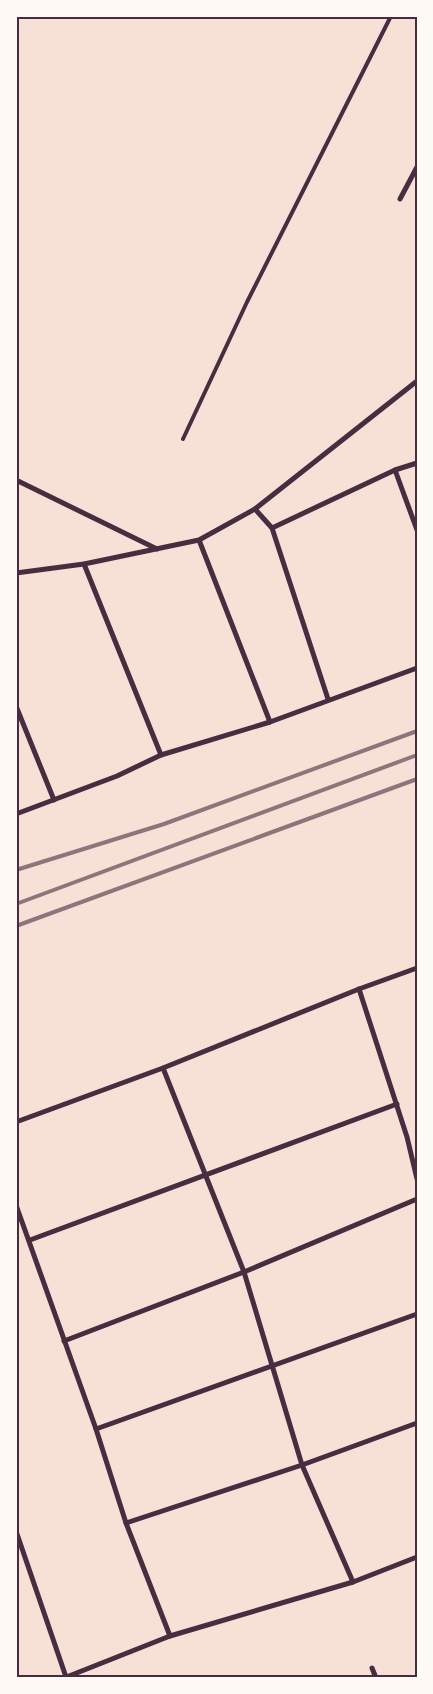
<svg xmlns="http://www.w3.org/2000/svg" width="433" height="1694" viewBox="0 0 433 1694" font-family="'Source Sans 3',sans-serif">
<style>
.lines{fill:none;stroke-linecap:round;stroke-linejoin:round}
.service{stroke:#4a2c40;stroke-width:4}
.minor{stroke:#4a2c40;stroke-width:5}
.rail{stroke:#8f747c;stroke-width:4}
.neatline{fill:none;stroke:#4a2c40;stroke-width:2}
</style>
<rect width="100%" height="100%" fill="#f7e1d7"/>
<g class="lines">
<path class="service" d="M183,439L247,302L391,16"/>
<g class="minor">
<path d="M400,199L417,167"/>
<path d="M395,470L417,530"/>
<path d="M16,480L157,549"/>
<path d="M255,509L272,528L328,699"/>
<path d="M272,528L395,470L417,463"/>
<path d="M199,540L270,722"/>
<path d="M84,564L161,755"/>
<path d="M16,573L84,564L199,540L255,509L417,381"/>
<path d="M16,706L54,800"/>
<path d="M16,814L117,776L161,755L270,722L417,668"/>
<path d="M359,989L407,1137L417,1179"/>
<path d="M163,1068L244,1272L302,1465L353,1582"/>
<path d="M16,1122L163,1068L359,989L417,968"/>
<path d="M16,1205L96,1429L126,1523L170,1636"/>
<path d="M30,1240L397,1104"/>
<path d="M64,1341L244,1272L417,1199"/>
<path d="M96,1429L417,1314"/>
<path d="M126,1523L302,1465L417,1423"/>
<path d="M16,1531L66,1677"/>
<path d="M372,1668L376,1678"/>
<path d="M64,1678L170,1636L353,1582L417,1557"/>
</g>
<g class="rail">
<path d="M16,870L164,824L417,731"/>
<path d="M16,904L417,755"/>
<path d="M16,926L417,779"/>
</g>
</g>
<rect width="433" height="1694" fill="none" stroke="#fffaf5" stroke-width="35"/>
<rect x="18" y="18" width="398" height="1658" class="neatline"/>
</svg>
